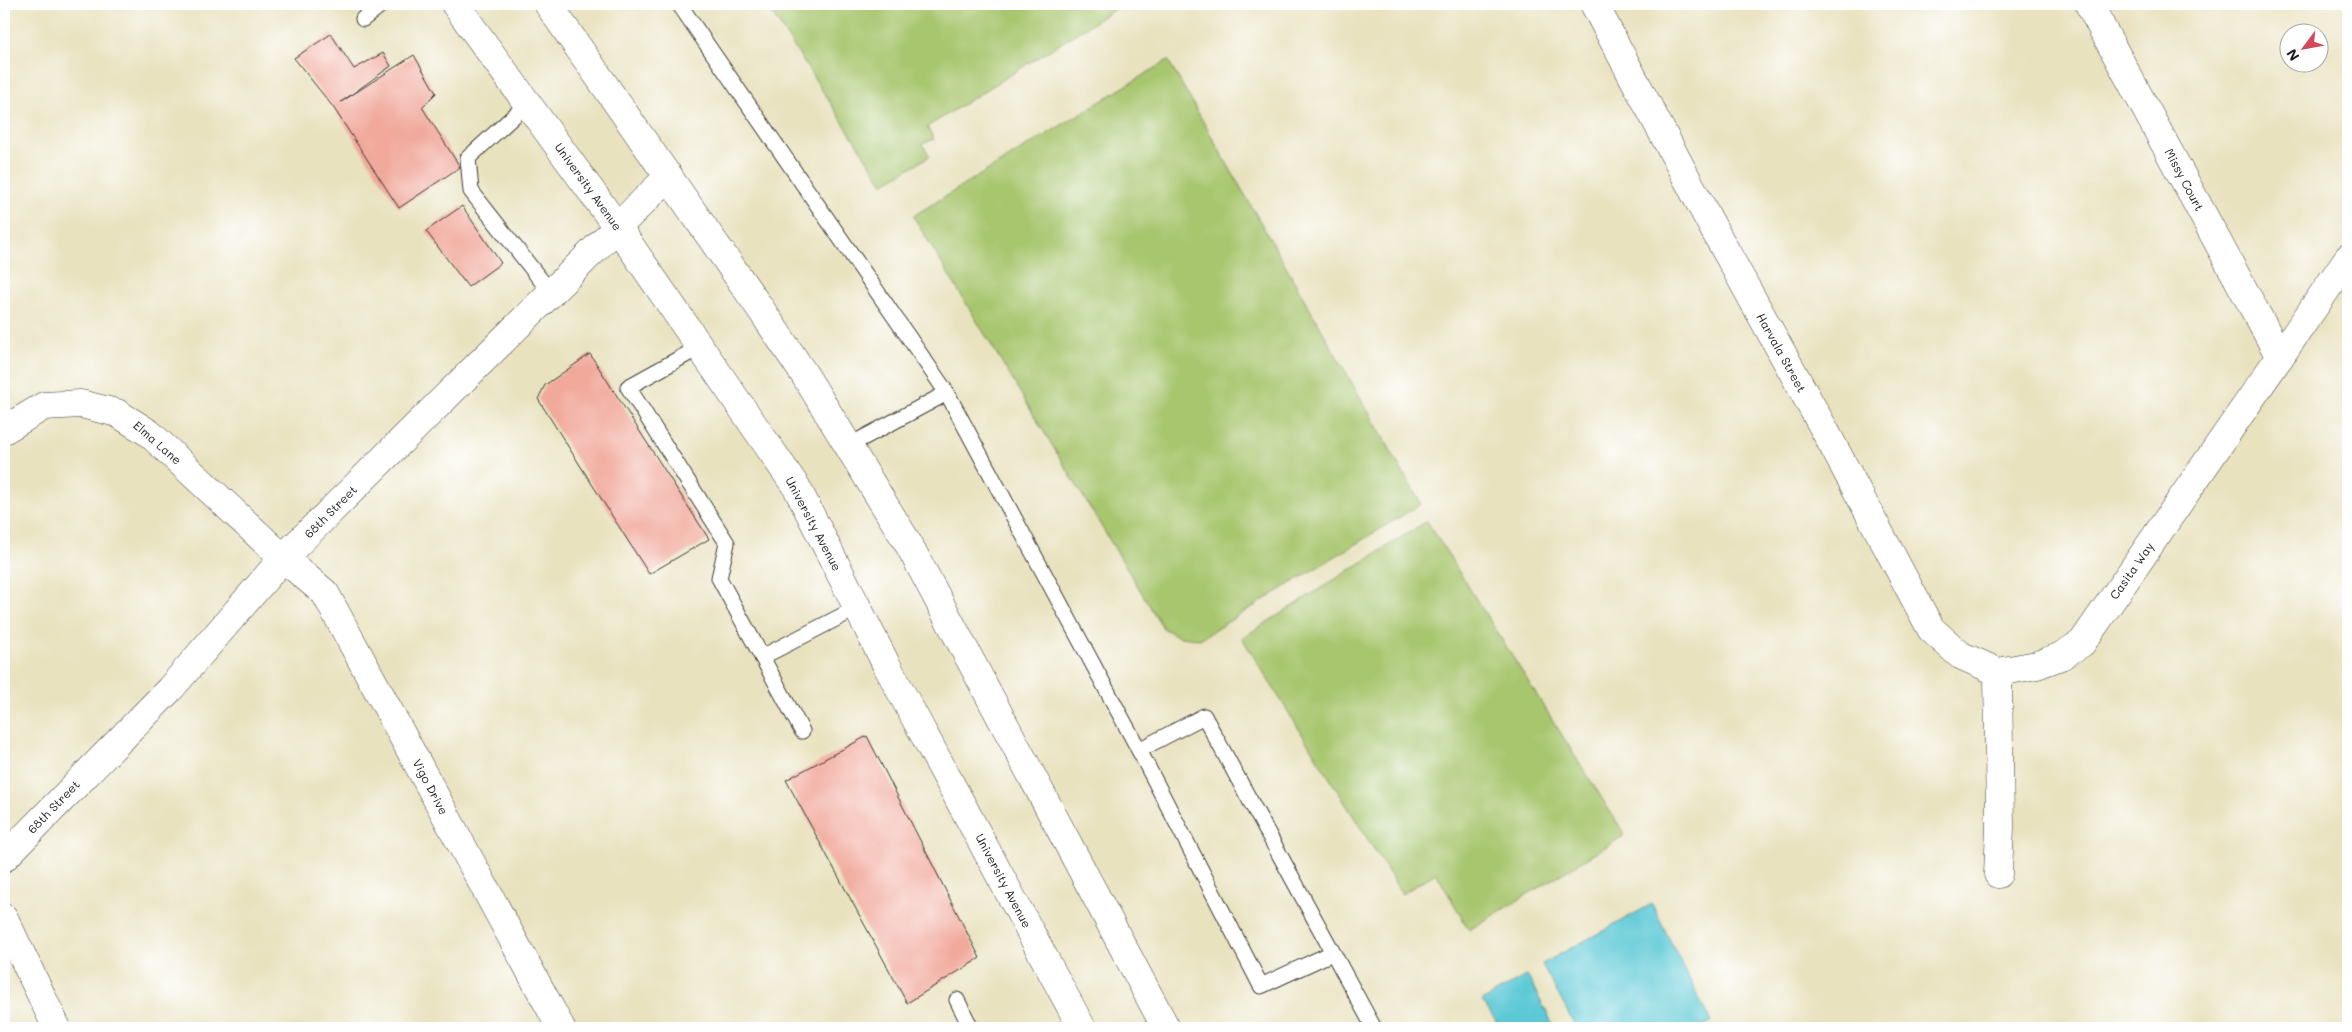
<svg xmlns="http://www.w3.org/2000/svg" width="2352" height="1032" viewBox="0 0 2352 1032" font-family="Mali,sans-serif">
<style>
.green{fill:#a8c66e;stroke:#627145}
.water{fill:#5dc9d6;stroke:#3c7279}
.building{fill:#f1a99b}
.lines{fill:none;stroke-linecap:round;stroke-linejoin:round}
.service-casing{stroke:#3b3a34;stroke-width:17}
.minor-casing{stroke:#3b3a34;stroke-width:29}
.primary-casing{stroke:#3b3a34;stroke-width:29}
.service{stroke:#fff;stroke-width:15}
.minor{stroke:#fff;stroke-width:28}
.primary{stroke:#fff;stroke-width:28}
.labels{text-anchor:middle;stroke-width:4.5;stroke-linejoin:round;paint-order:stroke}
.street-label{font-size:12px;fill:#1c1c1c;stroke:#fff}
</style>
<rect width="100%" height="100%" fill="#fff"/>
<filter id="ink" filterUnits="userSpaceOnUse"><feTurbulence type="fractalNoise" baseFrequency=".02" numOctaves="2"/><feDisplacementMap in="SourceGraphic" scale="10" xChannelSelector="R" yChannelSelector="G"/><feConvolveMatrix kernelMatrix="1 2 1 2 8 2 1 2 1" color-interpolation-filters="sRGB"/></filter>
<filter id="wash" filterUnits="userSpaceOnUse"><feTurbulence type="fractalNoise" baseFrequency=".0096" numOctaves="4" result="noise"/><feDisplacementMap in="SourceGraphic" scale="20" xChannelSelector="R" yChannelSelector="G"/><feGaussianBlur stdDeviation="1.12" result="paint"/><feColorMatrix in="noise" values="0 0 0 0 0 0 0 0 0 0 0 0 0 0 0 0 0 1.4 0 .05"/><feComposite in="paint" operator="in"/></filter>
<g filter="url(#wash)">
<rect width="100%" height="100%" fill="#e9e2bf"/>
<g class="green">
<path d="M766,4H1123L927,127L934,139L922,144L930,156L883,184Z"/>
<path d="M1168,60L1421,504L1200,639L1179,637L1163,628L913,216Z"/>
<path d="M1427,521L1625,835L1469,930L1436,873L1402,894L1242,638Z"/>
</g>
<g class="water">
<path d="M1652,904L1711,1022L1700,1028H1576L1542,964Z"/>
<path d="M1527,975L1555,1028H1501L1482,1001Z"/>
</g>
<g id="blocks">
<g class="building">
<path d="M331,34L354,69L383,53L391,66L341,102L414,55L436,93L422,107L460,167L399,208L333,107L294,58Z"/>
<path d="M462,206L501,263L468,287L426,231Z"/>
<path d="M590,354L709,539L649,574L538,399L545,385Z"/>
<path d="M867,736L980,958L907,1003L786,780Z"/>
</g>
</g>
</g>
<g filter="url(#ink)">
<use href="#blocks" fill-opacity="0" stroke="#3b3a34" stroke-width="1"/>
<g class="lines">
<defs>
<g id="service">
<path d="M679,4L947,393L1139,750L1204,716L1374,1028"/>
<path d="M363,19L382,4"/>
<path d="M527,104L468,158L471,191L551,293"/>
<path d="M700,347L628,387L727,543L719,578L762,657"/>
<path d="M848,446L947,393"/>
<path d="M802,731L762,657L857,608"/>
<path d="M1139,750L1261,986L1332,953"/>
<path d="M957,1000L971,1028"/>
</g>
<g id="minor">
<path d="M1594,4L1711,224L1823,427L1931,629L1960,655L1998,672L2037,665L2061,656L2082,643L2348,258"/>
<path d="M2089,4L2280,357"/>
<path d="M4,430L44,406L81,404L117,413L149,433L283,558L325,593L561,1028"/>
<path d="M4,858L170,689L283,558L669,176"/>
<path d="M1998,874L2000,827L1998,672"/>
<path d="M4,918L57,1028"/>
</g>
<g id="primary">
<path d="M455,4L618,228L797,488L886,664L1082,1028"/>
<path d="M548,4L762,311L806,377L909,545L1166,1028"/>
</g>
</defs>
<use href="#service" class="service-casing"/>
<use href="#minor" class="minor-casing"/>
<use href="#primary" class="primary-casing"/>
<use href="#service" class="service"/>
<use href="#minor" class="minor"/>
<use href="#primary" class="primary"/>
</g>
</g>
<g class="labels">
<g class="street-label">
<text transform="translate(2184 180) rotate(62)" y="4">Missy Court</text>
<text transform="translate(588 187) rotate(54)" y="4">University Avenue</text>
<text transform="translate(1781 353) rotate(61)" y="4">Harvala Street</text>
<text transform="translate(157 443) rotate(41)" y="4">Elma Lane</text>
<text transform="translate(331 512) rotate(-45)" y="4">68th Street</text>
<text transform="translate(813 524) rotate(62)" y="4">University Avenue</text>
<text transform="translate(2132 571) rotate(-55)" y="4">Casita Way</text>
<text transform="translate(430 787) rotate(62)" y="4">Vigo Drive</text>
<text transform="translate(54 807) rotate(-46)" y="4">68th Street</text>
<text transform="translate(1003 881) rotate(62)" y="4">University Avenue</text>
</g>
</g>
<rect width="2352" height="1032" fill="none" stroke="#fff" stroke-width="20"/>
<g transform="translate(2304 48) rotate(238)"><circle r="24" fill="#ffffff" stroke="#a4a4a4"/>
<path d="M0-4L9 19L0 12L-9 19Z" fill="#d1495b"/>
<text y="-8" font-size="14" font-weight="bold" text-anchor="middle" fill="#1c1c1c">N</text>
</g>
</svg>
